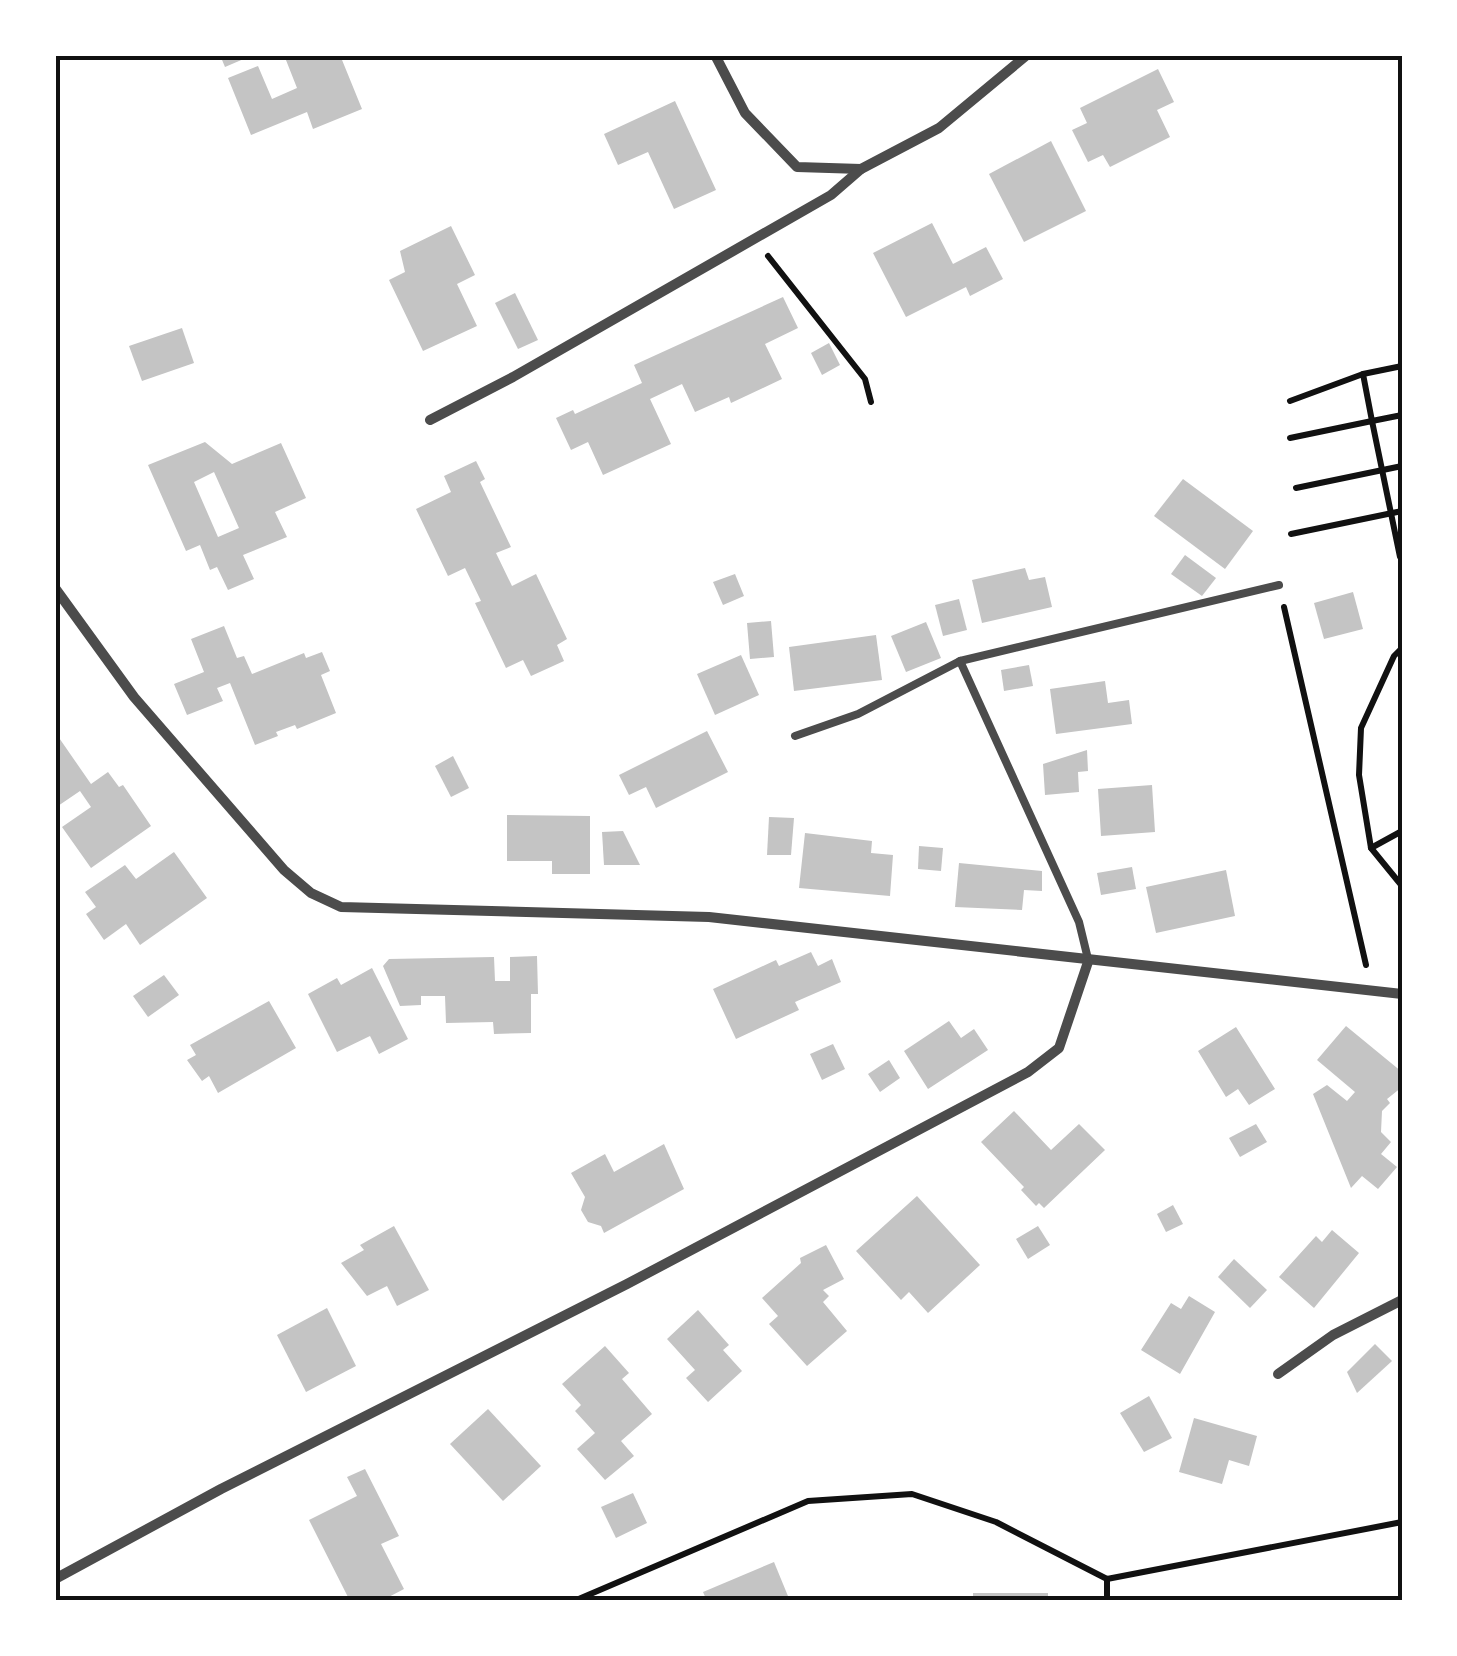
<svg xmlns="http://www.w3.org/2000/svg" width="1457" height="1656" viewBox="0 0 1457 1656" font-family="'Roboto Serif',serif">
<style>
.building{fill:#c4c4c4;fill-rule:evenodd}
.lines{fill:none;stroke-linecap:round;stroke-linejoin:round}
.path{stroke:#111;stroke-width:6}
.service{stroke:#4c4c4c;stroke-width:8}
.minor{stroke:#4c4c4c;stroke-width:10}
.neatline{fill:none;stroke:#111;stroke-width:4}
</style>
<rect width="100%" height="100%" fill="#fff"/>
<g class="building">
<path d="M220,55H253L225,67Z"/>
<path d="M284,55H340L362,109L313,129L307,112L251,135L228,78L258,66L272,99L297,88Z"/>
<path d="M1158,69L1174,102L1157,110L1170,137L1110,167L1103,155L1088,162L1072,130L1087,123L1080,108Z"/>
<path d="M675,101L716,190L674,209L648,152L618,165L604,134Z"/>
<path d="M1051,141L1086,211L1024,242L989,174Z"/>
<path d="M932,223L953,264L986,247L1003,279L970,296L966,287L906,317L873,253Z"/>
<path d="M451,226L475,275L457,284L477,326L423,351L389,280L405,272L400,251Z"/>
<path d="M515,293L538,340L518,349L495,303Z"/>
<path d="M783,297L798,328L765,344L782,379L731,403L729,397L695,412L682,384L650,399L671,444L603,475L588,442L571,450L556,418L573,410L575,414L642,383L634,365Z"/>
<path d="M182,328L194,363L142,381L129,346Z"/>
<path d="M829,343L840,365L822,375L811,353Z"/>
<path d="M205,442L232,464L281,443L306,498L275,512L287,537L243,555L254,579L228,590L217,567L210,570L200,545L186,551L148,465ZM214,472L239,528L218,537L194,482Z"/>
<path d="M476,461L485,479L480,482L511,547L496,553L512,586L536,574L567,639L557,645L564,661L531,676L523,660L506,668L475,603L481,601L465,568L448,576L416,509L451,492L444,476Z"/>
<path d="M1183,479L1253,531L1225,569L1154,516Z"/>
<path d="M1185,555L1216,578L1202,596L1171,574Z"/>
<path d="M1025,568L1029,580L1045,577L1052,607L982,623L972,580Z"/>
<path d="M735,574L744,596L723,605L713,582Z"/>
<path d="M1353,592L1363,629L1324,639L1314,603Z"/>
<path d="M959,599L967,630L943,636L935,605Z"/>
<path d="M771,621L774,657L750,659L747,623Z"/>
<path d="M926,622L941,658L906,672L891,636Z"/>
<path d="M224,626L237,658L244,656L252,674L304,653L306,658L322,652L330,671L321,675L336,713L297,729L295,725L276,732L278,736L255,745L230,683L217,688L223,701L187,715L174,684L204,672L191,639Z"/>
<path d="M876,635L882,680L794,691L789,647Z"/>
<path d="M741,655L759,695L715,715L697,674Z"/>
<path d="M1029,665L1033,686L1004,691L1001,670Z"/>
<path d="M1105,681L1108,703L1129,700L1132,724L1056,734L1050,689Z"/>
<path d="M707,731L728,772L656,808L646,787L629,795L619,775Z"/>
<path d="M55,732L91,784L108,772L119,787L123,785L151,826L91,868L62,827L91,807L80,791L55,808Z"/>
<path d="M1087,750L1088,771L1078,772L1079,792L1045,795L1043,764Z"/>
<path d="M453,756L469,788L451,797L435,766Z"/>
<path d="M1152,785L1155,832L1101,836L1098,789Z"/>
<path d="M507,815L590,816V874H552V861H507Z"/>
<path d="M769,817L794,818L791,855H767Z"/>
<path d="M623,831L640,865H604L602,832Z"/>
<path d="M805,833L872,841L871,853L893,855L890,896L799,888Z"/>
<path d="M919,846L943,848L941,871L918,869Z"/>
<path d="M174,852L207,898L140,945L126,924L104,940L86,914L96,907L85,892L125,865L136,879Z"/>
<path d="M959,863L1042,871V891L1024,890L1022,910L955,907Z"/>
<path d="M1132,867L1136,889L1101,895L1097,873Z"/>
<path d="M1226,870L1235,916L1156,933L1146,887Z"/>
<path d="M811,952L818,966L832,959L841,982L795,1002L799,1010L736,1039L713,989L776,960L779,966Z"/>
<path d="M537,956L538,994H531V1033L494,1034L493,1022L446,1023L445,996H421V1005L400,1006L383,966L389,959L494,957L495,981H510V957Z"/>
<path d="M372,968L408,1039L379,1054L370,1036L337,1052L308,994L337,978L341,985Z"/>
<path d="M164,975L179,995L148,1017L133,996Z"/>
<path d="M269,1001L296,1048L218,1093L209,1076L202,1081L187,1060L196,1055L190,1045Z"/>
<path d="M949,1021L961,1038L974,1029L988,1050L928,1089L904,1051Z"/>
<path d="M1346,1026L1402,1072V1087L1387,1099L1390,1103L1382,1111L1381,1132L1391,1142L1381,1154L1397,1167L1378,1189L1362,1176L1351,1188L1313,1094L1327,1085L1347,1101L1355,1092L1317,1060Z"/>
<path d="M1236,1027L1275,1089L1249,1105L1238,1089L1226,1097L1198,1051Z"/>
<path d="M833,1044L845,1069L822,1080L810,1054Z"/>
<path d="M889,1060L900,1078L880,1092L868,1074Z"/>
<path d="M1014,1111L1051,1150L1079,1124L1105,1150L1044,1208L1039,1203L1036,1206L1021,1190L1024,1187L981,1142Z"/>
<path d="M1256,1124L1267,1142L1240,1157L1229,1138Z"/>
<path d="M664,1144L684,1189L604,1233L601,1226L588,1222L581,1210L585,1197L571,1173L605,1154L614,1172Z"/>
<path d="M917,1196L980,1265L928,1313L909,1292L901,1300L856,1251Z"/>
<path d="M1173,1205L1183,1224L1166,1232L1157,1214Z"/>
<path d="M394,1226L429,1290L397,1306L387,1286L367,1296L341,1263L364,1250L360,1245Z"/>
<path d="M1038,1226L1050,1245L1028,1259L1016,1239Z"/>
<path d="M1332,1230L1359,1253L1314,1308L1279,1277L1316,1236L1322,1242Z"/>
<path d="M826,1245L844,1279L823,1290L829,1296L823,1302L847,1331L807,1366L769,1324L778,1316L762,1298L801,1263L800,1258Z"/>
<path d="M1234,1259L1267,1290L1250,1308L1218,1277Z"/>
<path d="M1189,1296L1215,1312L1180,1374L1141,1350L1171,1303L1181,1309Z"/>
<path d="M327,1308L356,1366L306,1392L277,1335Z"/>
<path d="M698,1310L729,1345L723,1350L742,1371L708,1402L686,1378L695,1370L667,1339Z"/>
<path d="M1375,1344L1392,1361L1357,1393L1347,1372Z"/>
<path d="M605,1346L629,1373L622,1379L652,1414L621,1441L634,1456L605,1480L577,1449L595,1433L575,1411L581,1405L562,1384Z"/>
<path d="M1149,1396L1172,1438L1144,1452L1120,1413Z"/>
<path d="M488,1409L541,1466L503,1501L450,1444Z"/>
<path d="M1194,1418L1257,1436L1249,1466L1229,1460L1222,1484L1179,1472Z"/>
<path d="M365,1469L399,1536L381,1544L404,1589L381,1601H350L309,1520L357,1496L347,1477Z"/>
<path d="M633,1493L647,1523L616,1538L601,1507Z"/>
<path d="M774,1562L790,1601H707L703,1592Z"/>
<rect x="973" y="1593" width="75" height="8"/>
</g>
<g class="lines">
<g class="path">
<path d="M768,256L865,379L871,402"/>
<path d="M1402,366L1363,374L1372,421L1402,415"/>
<path d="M1290,401L1363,374"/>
<path d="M1290,438L1372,421L1400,557"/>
<path d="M1296,488L1402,466"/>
<path d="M1291,534L1402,511"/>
<path d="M1284,607L1366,965"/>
<path d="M1402,648L1394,656L1361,728L1359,775L1371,848L1402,886"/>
<path d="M1371,848L1402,831"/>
<path d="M1107,1579V1601"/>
<path d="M574,1601L808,1501L912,1494L996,1522L1107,1579L1402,1522"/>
</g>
<g class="service">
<path d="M960,661L1079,922L1088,959"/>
<path d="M795,736L858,714L960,661L1279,585"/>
</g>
<g class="minor">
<path d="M715,55L745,113L797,167L861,169L939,128L1027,55"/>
<path d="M430,420L513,377L831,195L861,169"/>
<path d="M55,588L134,697L284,870L311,893L341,907L709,917L1402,994"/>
<path d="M1278,1374L1333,1335L1402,1300"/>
<path d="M55,1579L221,1489L627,1284L1028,1072L1059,1048L1088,962"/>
</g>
</g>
<rect width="1457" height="1656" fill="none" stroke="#ffffff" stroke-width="115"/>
<rect x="58" y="58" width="1342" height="1540" class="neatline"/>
</svg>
